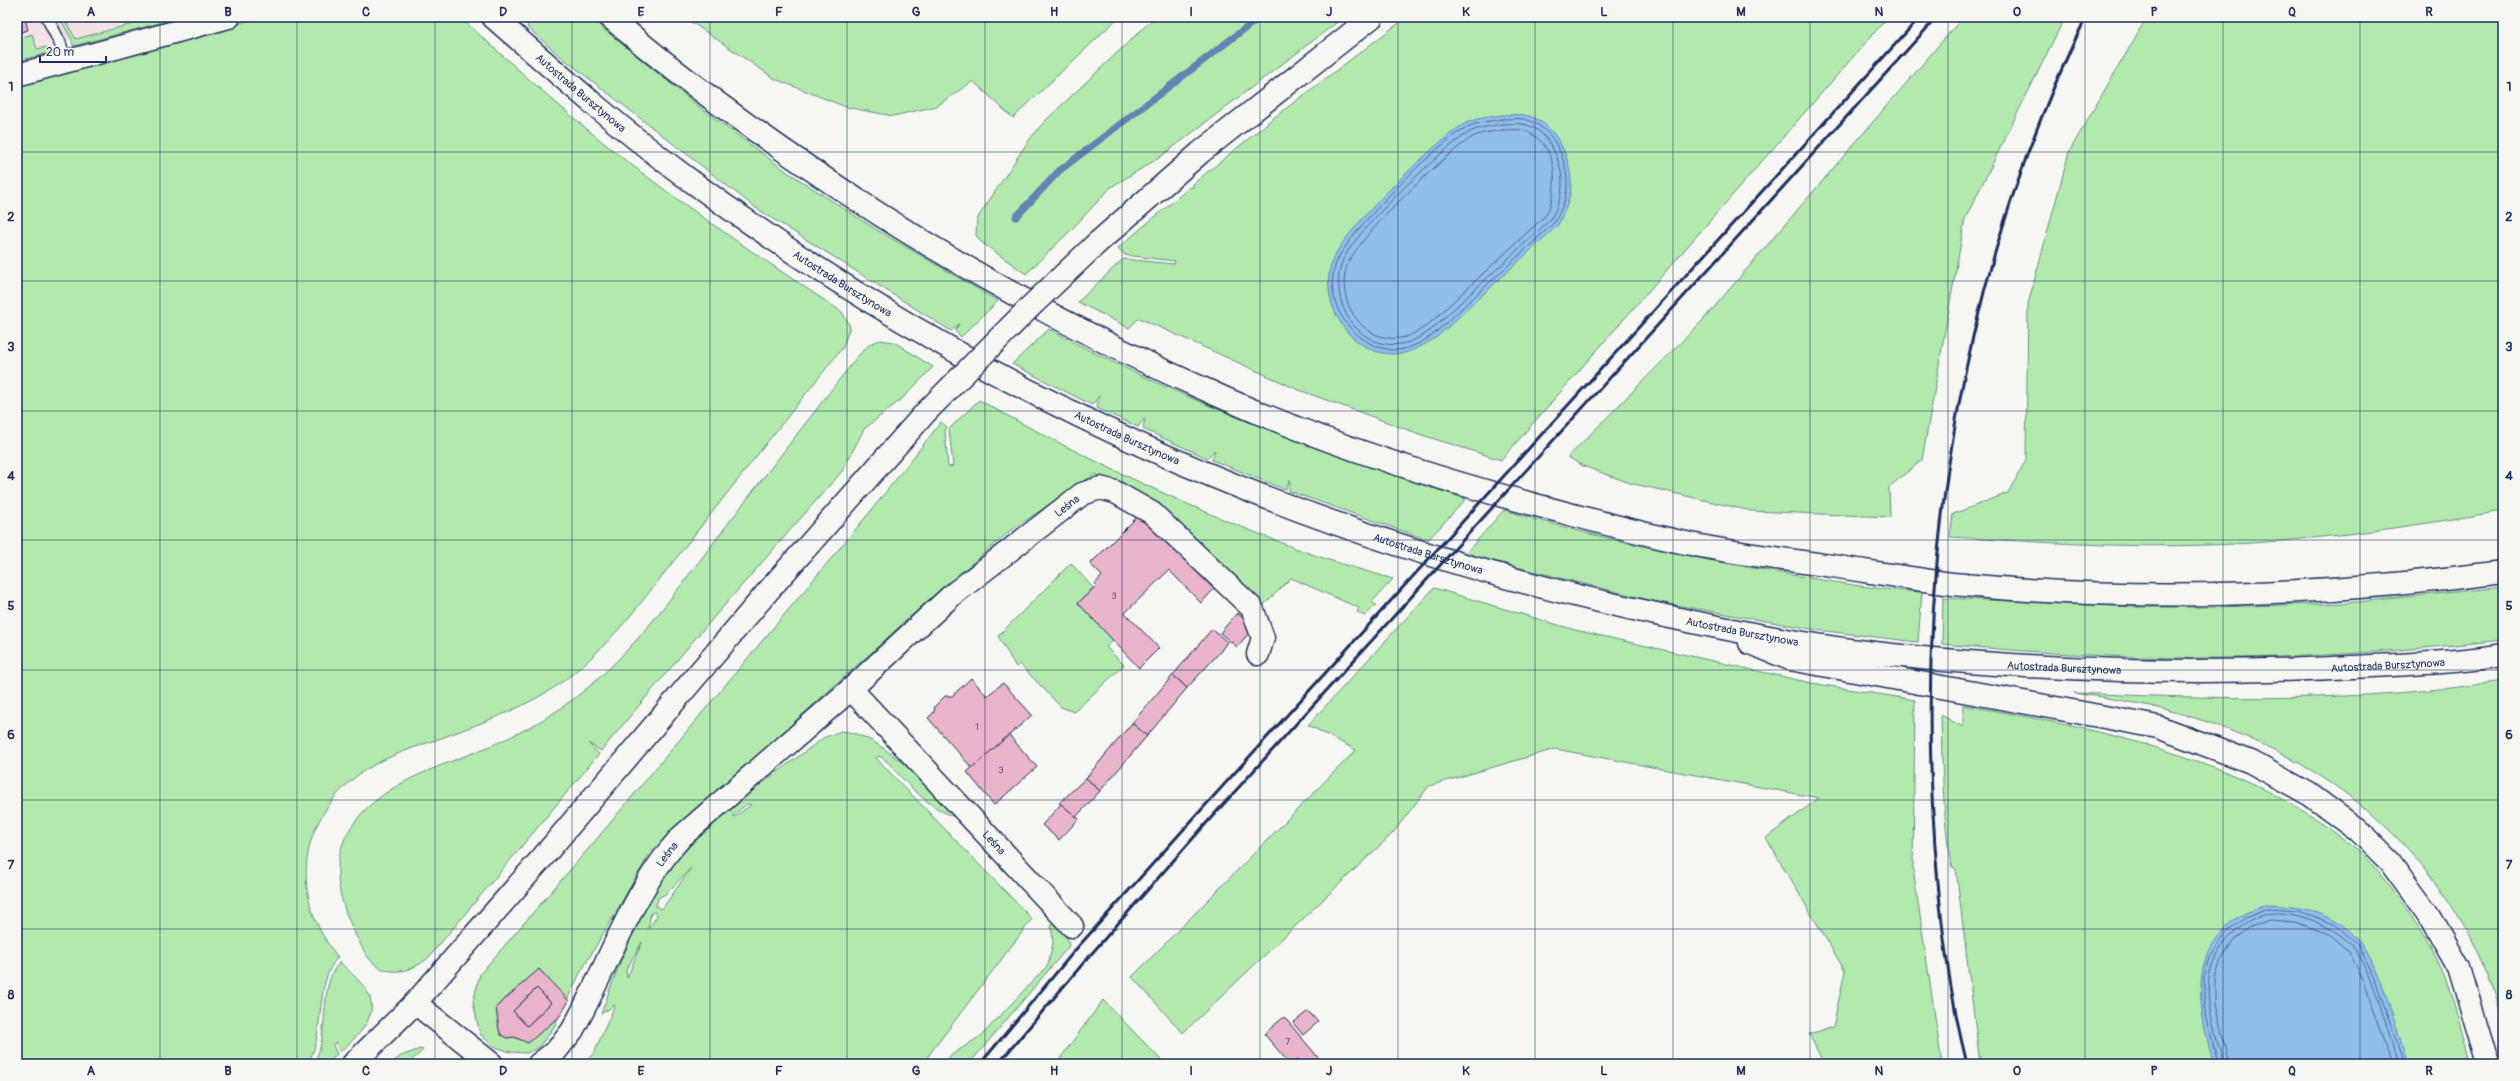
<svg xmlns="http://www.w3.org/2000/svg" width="2520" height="1081" viewBox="0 0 2520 1081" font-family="Pangolin,sans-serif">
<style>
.built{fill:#f2e2e6}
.green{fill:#b2eaad;stroke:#668c86;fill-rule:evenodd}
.water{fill:#91bdea;stroke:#6284b2}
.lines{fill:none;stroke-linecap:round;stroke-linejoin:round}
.shore{stroke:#4a6896;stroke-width:1}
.stream{stroke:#6284b2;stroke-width:7}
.building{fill:#e9b3cb;stroke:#1b2f5e;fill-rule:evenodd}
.lane-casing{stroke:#1b2f5e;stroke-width:14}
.street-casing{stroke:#1b2f5e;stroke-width:25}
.primary-casing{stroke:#1b2f5e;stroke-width:25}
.highway-casing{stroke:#1b2f5e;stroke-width:25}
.lane{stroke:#f6f6f2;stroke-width:11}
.street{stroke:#f6f6f2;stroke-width:22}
.primary{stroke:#f6f6f2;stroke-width:22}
.highway{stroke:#f6f6f2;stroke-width:22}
.rail{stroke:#1b2f5e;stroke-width:3}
.primary-bridge-casing{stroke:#1b2f5e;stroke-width:25;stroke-linecap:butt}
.primary-bridge{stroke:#f6f6f2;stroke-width:22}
.grid{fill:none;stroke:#1b2f5e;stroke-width:1;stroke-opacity:0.55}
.labels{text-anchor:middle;stroke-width:3;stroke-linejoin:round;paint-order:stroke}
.number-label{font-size:9px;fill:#4e5079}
.street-label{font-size:11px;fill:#1b2f5e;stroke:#f6f6f2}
.neatline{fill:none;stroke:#1b2f5e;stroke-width:1.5}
.grid-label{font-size:13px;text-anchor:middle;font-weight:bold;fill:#1b2f5e}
</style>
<rect width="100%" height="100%" fill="#f6f6f2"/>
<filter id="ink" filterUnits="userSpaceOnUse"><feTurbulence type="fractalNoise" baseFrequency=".025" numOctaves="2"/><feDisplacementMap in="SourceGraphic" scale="8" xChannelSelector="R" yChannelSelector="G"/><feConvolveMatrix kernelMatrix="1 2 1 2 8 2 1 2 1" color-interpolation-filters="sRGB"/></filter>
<g filter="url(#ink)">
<path class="built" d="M17,17H158L17,55Z"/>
<g class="green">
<path d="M59,17H63L76,39L158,17H182L73,46L72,40Z"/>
<path d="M263,17H460C515,67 570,117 629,163C698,216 770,264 842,312L850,326L843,347C791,412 739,478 688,543C650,590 615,642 566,679C529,707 486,721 444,737C397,754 356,764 327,808C294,855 302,914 338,957C313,983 326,1043 306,1064H27L17,1054V83Z"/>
<path d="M515,17H589L703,110L786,171L877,230L998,301L961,337L955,331L959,324L951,331L756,208L560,56L527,27L531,17L522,23Z"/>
<path d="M684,17H1119L1013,118L973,81L937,106L893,116L846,107L775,79Z"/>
<path d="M1155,17H1344L1159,158L1111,187L1071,230L1026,274L981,242L976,235L977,219L1029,140L1045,121Z"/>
<path d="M1407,17H1888L1501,460L1422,435L1299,390L1139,318L1129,328L1078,302L1123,259L1174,264L1175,261L1125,255L1118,248L1189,188L1193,187V184L1264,126L1267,125L1268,122Z"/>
<path d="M1963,17H2065L1965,219L1922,460L1889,487L1890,517L1751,511L1630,483L1583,466L1568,457L1704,319Z"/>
<path d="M2147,17H2503V511C2406,527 2308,542 2209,545C2123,548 2036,542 1950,537L1953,514L2008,493L2026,460L2028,304L2069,152Z"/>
<path d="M32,34L37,49L47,47L49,53L17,61V39Z"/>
<path d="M1049,329C1181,401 1323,453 1466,499L1428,540L1289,491L1290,480L1286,489H1284L1212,460L1215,450L1207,458L1143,429L1145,418L1138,427L1097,408L1099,396L1092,405L1012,364Z"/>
<path d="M880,340L894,342L933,367L903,398L864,429L843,470L694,640L601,751L588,743L599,754L429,957C409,975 379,979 364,951C343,913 324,867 352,826C383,779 449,765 497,743C527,730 555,714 580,694C632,653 671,598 711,546C759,483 808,420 857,357L870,344Z"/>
<path d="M979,400C1083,458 1191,509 1303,551C1332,562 1363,570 1393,579L1372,602L1376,605L1365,616L1357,612L1359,608L1291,578L1251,618L1141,496L1095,474L1010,531L929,600L650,853L579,975L554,1027L539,1047L527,1053L510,1052L493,1046L480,1034L473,1002L480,974L595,841L870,512L941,422L947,427L945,431L948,467L953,466L949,429Z"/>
<path d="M1504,510C1595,538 1688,557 1781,573C1828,581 1875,590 1922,592L1918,642L1817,630L1653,601L1465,554Z"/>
<path d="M1071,563L1093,588L1078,603L1113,640L1106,647L1124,665L1074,712L1061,707L1020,664L1016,667L998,636Z"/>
<path d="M2503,587V640C2402,651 2300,659 2198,658C2113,658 2027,652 1942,644L1943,598L2138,607H2218L2347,603Z"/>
<path d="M1434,588L1575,630L1811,683L1915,700L1913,869L1942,1064H1824L1809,1034L1833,1027L1845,971L1766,838L1819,798L1555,749L1429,786L1393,833L1183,1033L1132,977L1356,750L1308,725Z"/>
<path d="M2503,681V1021C2457,859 2334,757 2175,712C2142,703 2107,698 2074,693C2217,699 2361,703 2503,681Z"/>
<path d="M1963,705C2101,730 2247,757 2357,850C2380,869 2415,920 2430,946C2450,982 2460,1025 2470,1064H1980L1956,869L1951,866C1943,817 1942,765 1941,715L1963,727Z"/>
<path d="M841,731C882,733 930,790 958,818C936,812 915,792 900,776C893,768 888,761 879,756L876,758L1032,919L922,1064H583L594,1053L615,1005L601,1014C618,966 636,918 665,876C702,822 771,778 823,738ZM747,804L751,805L734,817L733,815ZM691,868L662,909L656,906L658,898L667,893ZM655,912L657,916L648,929L651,913ZM642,942L627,978L626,970Z"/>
<path d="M1057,918L1066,932L1069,946L969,1064H945L950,1056L982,1035L1048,965L1053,943L1051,924Z"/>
<path d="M340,962C348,970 365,985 369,995C379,1019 355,1038 340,1052L335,1042L333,1045L337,1054L327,1064H313C331,1037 317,985 340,962Z"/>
<path d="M1103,1000L1165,1064H1056Z"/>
<path d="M420,1049L423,1050L408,1064H390L401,1056Z"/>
</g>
<g class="water">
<path d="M1502,115C1509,115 1517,114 1524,115C1553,119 1570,155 1571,181C1572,196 1565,211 1558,225L1437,337C1427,343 1416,350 1404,353C1354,362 1317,306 1332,261C1342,232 1436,141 1464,124C1475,118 1490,117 1502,115Z"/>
<path d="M2267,905C2289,906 2319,909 2338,921C2379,949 2393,1019 2408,1064H2214C2198,1009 2186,952 2242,915C2249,910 2259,908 2267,905Z"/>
</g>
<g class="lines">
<g class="shore">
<path d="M1502,119C1509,119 1518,118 1524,119C1551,125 1566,156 1567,181C1568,196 1561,210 1555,222L1434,334C1421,343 1404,353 1387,349C1349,342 1321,298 1337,261C1348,233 1439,141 1467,127C1478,122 1491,121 1502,119Z"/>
<path d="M1503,124C1509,124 1516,123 1522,124C1547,127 1561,159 1562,181C1563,194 1557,207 1551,219L1431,330C1422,336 1413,342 1401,344C1358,350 1330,304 1341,265C1348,237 1442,149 1468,133C1478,127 1492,126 1503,124Z"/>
<path d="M1503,130C1509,130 1517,129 1522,130C1559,141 1560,188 1546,215L1428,325C1419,330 1411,337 1400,338C1362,343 1335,300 1347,266C1356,239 1445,154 1471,138C1480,132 1493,132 1503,130Z"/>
<path d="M2218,1064L2204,1006V977L2210,958L2226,933L2245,918L2268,909L2298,911L2335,924L2358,945L2374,976L2404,1064"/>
<path d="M2223,1064C2223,1056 2219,1048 2217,1041C2212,1021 2206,999 2209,978C2213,948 2239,922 2267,914C2293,908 2339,928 2354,948C2375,976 2387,1031 2398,1064"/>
<path d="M2229,1064L2215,1005V978L2220,962L2234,940L2250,927L2270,920L2295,922L2329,934L2349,952L2364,981L2392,1064"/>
</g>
<path class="stream" d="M1016,217L1059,171L1260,17"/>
</g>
<g class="building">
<path d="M17,17H28L25,18L28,30L17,33Z"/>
<path d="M1139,515L1214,589L1201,603L1169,570L1125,613L1159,648L1139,668L1078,603L1096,586L1095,584L1102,576L1090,564Z"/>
<path d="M1237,613L1254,627L1237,647L1220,633Z"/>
<path d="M1212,629L1227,642L1220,652L1187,688L1173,675Z"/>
<path d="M1173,675L1187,688L1147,736L1132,723Z"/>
<path d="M971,678L987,696L1003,683L1032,715L972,768L928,718L934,712L935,706L945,696H952Z"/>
<path d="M1132,723L1147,736L1100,791L1086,778Z"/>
<path d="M1009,735L1037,767L994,805L967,772Z"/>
<path d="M1086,778L1100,791L1076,817L1059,803Z"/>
<path d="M1061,804L1079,819L1059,840L1042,825Z"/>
<path d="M539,969L569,1001L560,1016L528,1043L514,1037L507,1038L501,1035L499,1030L496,1007ZM537,988L551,1003L527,1026L513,1011Z"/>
<path d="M537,988L551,1003L527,1026L513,1011Z"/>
<path d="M1308,1011L1318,1022L1303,1035L1293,1023Z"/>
<path d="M1284,1017L1312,1050L1323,1064H1302L1298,1059L1290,1064L1264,1034Z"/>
</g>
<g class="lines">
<defs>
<path id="lane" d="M47,17L60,43L66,62"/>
<g id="street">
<path d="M17,75L229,17"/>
<path id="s1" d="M851,689L1072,926"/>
<path d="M415,1003L492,1064"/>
<path id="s2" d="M539,1064L556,1051L572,1031C608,967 631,892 681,837L851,689L951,596L1082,494L1100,488L1115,492L1152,513L1252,608L1263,638L1258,654"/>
</g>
<g id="primary">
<path d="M1096,244L1201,152L1372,17"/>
<path d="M353,1064L415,1003L542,858L769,590L926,412"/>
</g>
<g id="highway">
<path id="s3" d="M493,17C556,72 619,128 687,178C977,392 1303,538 1656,614C1734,631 1813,647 1892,655C1968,663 2045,668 2121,670C2205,672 2289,671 2372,666C2416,664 2460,662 2503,655"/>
<path d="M610,17C695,91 787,155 882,216C991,285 1105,346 1224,398C1323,442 1428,476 1532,504C1585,518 1637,533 1691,544C1737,554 1785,559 1832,566C1872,572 1913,579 1953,584C2136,602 2321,596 2503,572"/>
<path d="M1750,643L1790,659L2158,727L2251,762L2309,794L2358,830L2390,862L2430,917L2459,968L2488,1064"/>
</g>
</defs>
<use href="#lane" class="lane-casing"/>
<use href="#street" class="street-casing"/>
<use href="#primary" class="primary-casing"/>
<use href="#highway" class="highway-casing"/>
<use href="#lane" class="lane"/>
<use href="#street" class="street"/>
<use href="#primary" class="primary"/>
<use href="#highway" class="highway"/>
<g class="rail">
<path d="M980,1064L1077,948L1202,809L1920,17"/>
<path d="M998,1064L1086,960L1210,819L1937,17"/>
<path d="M1967,1064C1949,993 1940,918 1935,845C1914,564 1961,272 2086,17"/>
</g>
<defs>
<path id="primary-bridge" d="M926,412L1030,307L1096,244"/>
</defs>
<use href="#primary-bridge" class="primary-bridge-casing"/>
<use href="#primary-bridge" class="primary-bridge"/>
</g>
</g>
<path class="grid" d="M160,17V1064M297,17V1064M435,17V1064M572,17V1064M710,17V1064M847,17V1064M985,17V1064M1122,17V1064M1260,17V1064M1398,17V1064M1535,17V1064M1673,17V1064M1810,17V1064M1948,17V1064M2085,17V1064M2223,17V1064M2360,17V1064M17,152H2503M17,281H2503M17,411H2503M17,540H2503M17,670H2503M17,800H2503M17,929H2503"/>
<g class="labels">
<g class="number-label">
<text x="1114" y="599">3</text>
<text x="977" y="730">1</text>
<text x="1001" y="773">3</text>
<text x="1288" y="1045">7</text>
</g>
<g class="street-label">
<text dy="4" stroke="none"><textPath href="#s3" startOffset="116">Autostrada Bursztynowa</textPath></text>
<text dy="4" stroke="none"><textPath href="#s3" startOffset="440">Autostrada Bursztynowa</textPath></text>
<text dy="4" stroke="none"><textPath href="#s3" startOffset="764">Autostrada Bursztynowa</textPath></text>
<text dy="4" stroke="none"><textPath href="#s2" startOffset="779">Leśna</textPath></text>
<text dy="4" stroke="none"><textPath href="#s3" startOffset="1087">Autostrada Bursztynowa</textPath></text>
<text dy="4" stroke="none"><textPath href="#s3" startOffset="1411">Autostrada Bursztynowa</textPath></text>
<text dy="4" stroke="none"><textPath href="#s3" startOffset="2059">Autostrada Bursztynowa</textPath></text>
<text dy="4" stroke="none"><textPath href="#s3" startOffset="1735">Autostrada Bursztynowa</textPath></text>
<text dy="4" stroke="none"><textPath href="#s1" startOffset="210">Leśna</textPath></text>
<text dy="4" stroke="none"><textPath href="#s2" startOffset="248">Leśna</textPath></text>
</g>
</g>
<rect width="2520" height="1081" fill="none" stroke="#f6f6f2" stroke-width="44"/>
<path d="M40 56v6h66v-6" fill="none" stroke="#1b2f5e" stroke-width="2"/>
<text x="46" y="56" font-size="12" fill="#1b2f5e" stroke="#f6f6f2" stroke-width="3" paint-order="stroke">20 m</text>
<rect x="22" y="22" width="2476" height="1037" class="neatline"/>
<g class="grid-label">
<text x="91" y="16">A</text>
<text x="228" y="16">B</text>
<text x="366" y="16">C</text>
<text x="503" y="16">D</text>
<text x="641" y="16">E</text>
<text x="779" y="16">F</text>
<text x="916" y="16">G</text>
<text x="1054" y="16">H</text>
<text x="1191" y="16">I</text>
<text x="1329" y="16">J</text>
<text x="1466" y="16">K</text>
<text x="1604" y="16">L</text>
<text x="1741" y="16">M</text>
<text x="1879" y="16">N</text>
<text x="2017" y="16">O</text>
<text x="2154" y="16">P</text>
<text x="2292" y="16">Q</text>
<text x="2429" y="16">R</text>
<text x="11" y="91">1</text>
<text x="2509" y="91">1</text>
<text x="11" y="221">2</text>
<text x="2509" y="221">2</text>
<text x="11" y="351">3</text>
<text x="2509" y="351">3</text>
<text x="11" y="480">4</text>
<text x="2509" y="480">4</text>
<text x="11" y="610">5</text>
<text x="2509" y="610">5</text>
<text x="11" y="739">6</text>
<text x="2509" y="739">6</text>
<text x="11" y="869">7</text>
<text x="2509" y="869">7</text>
<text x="11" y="999">8</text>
<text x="2509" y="999">8</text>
<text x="91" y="1075">A</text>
<text x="228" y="1075">B</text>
<text x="366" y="1075">C</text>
<text x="503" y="1075">D</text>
<text x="641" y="1075">E</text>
<text x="779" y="1075">F</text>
<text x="916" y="1075">G</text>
<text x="1054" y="1075">H</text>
<text x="1191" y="1075">I</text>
<text x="1329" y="1075">J</text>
<text x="1466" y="1075">K</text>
<text x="1604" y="1075">L</text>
<text x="1741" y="1075">M</text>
<text x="1879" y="1075">N</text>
<text x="2017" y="1075">O</text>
<text x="2154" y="1075">P</text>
<text x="2292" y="1075">Q</text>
<text x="2429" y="1075">R</text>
</g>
</svg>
